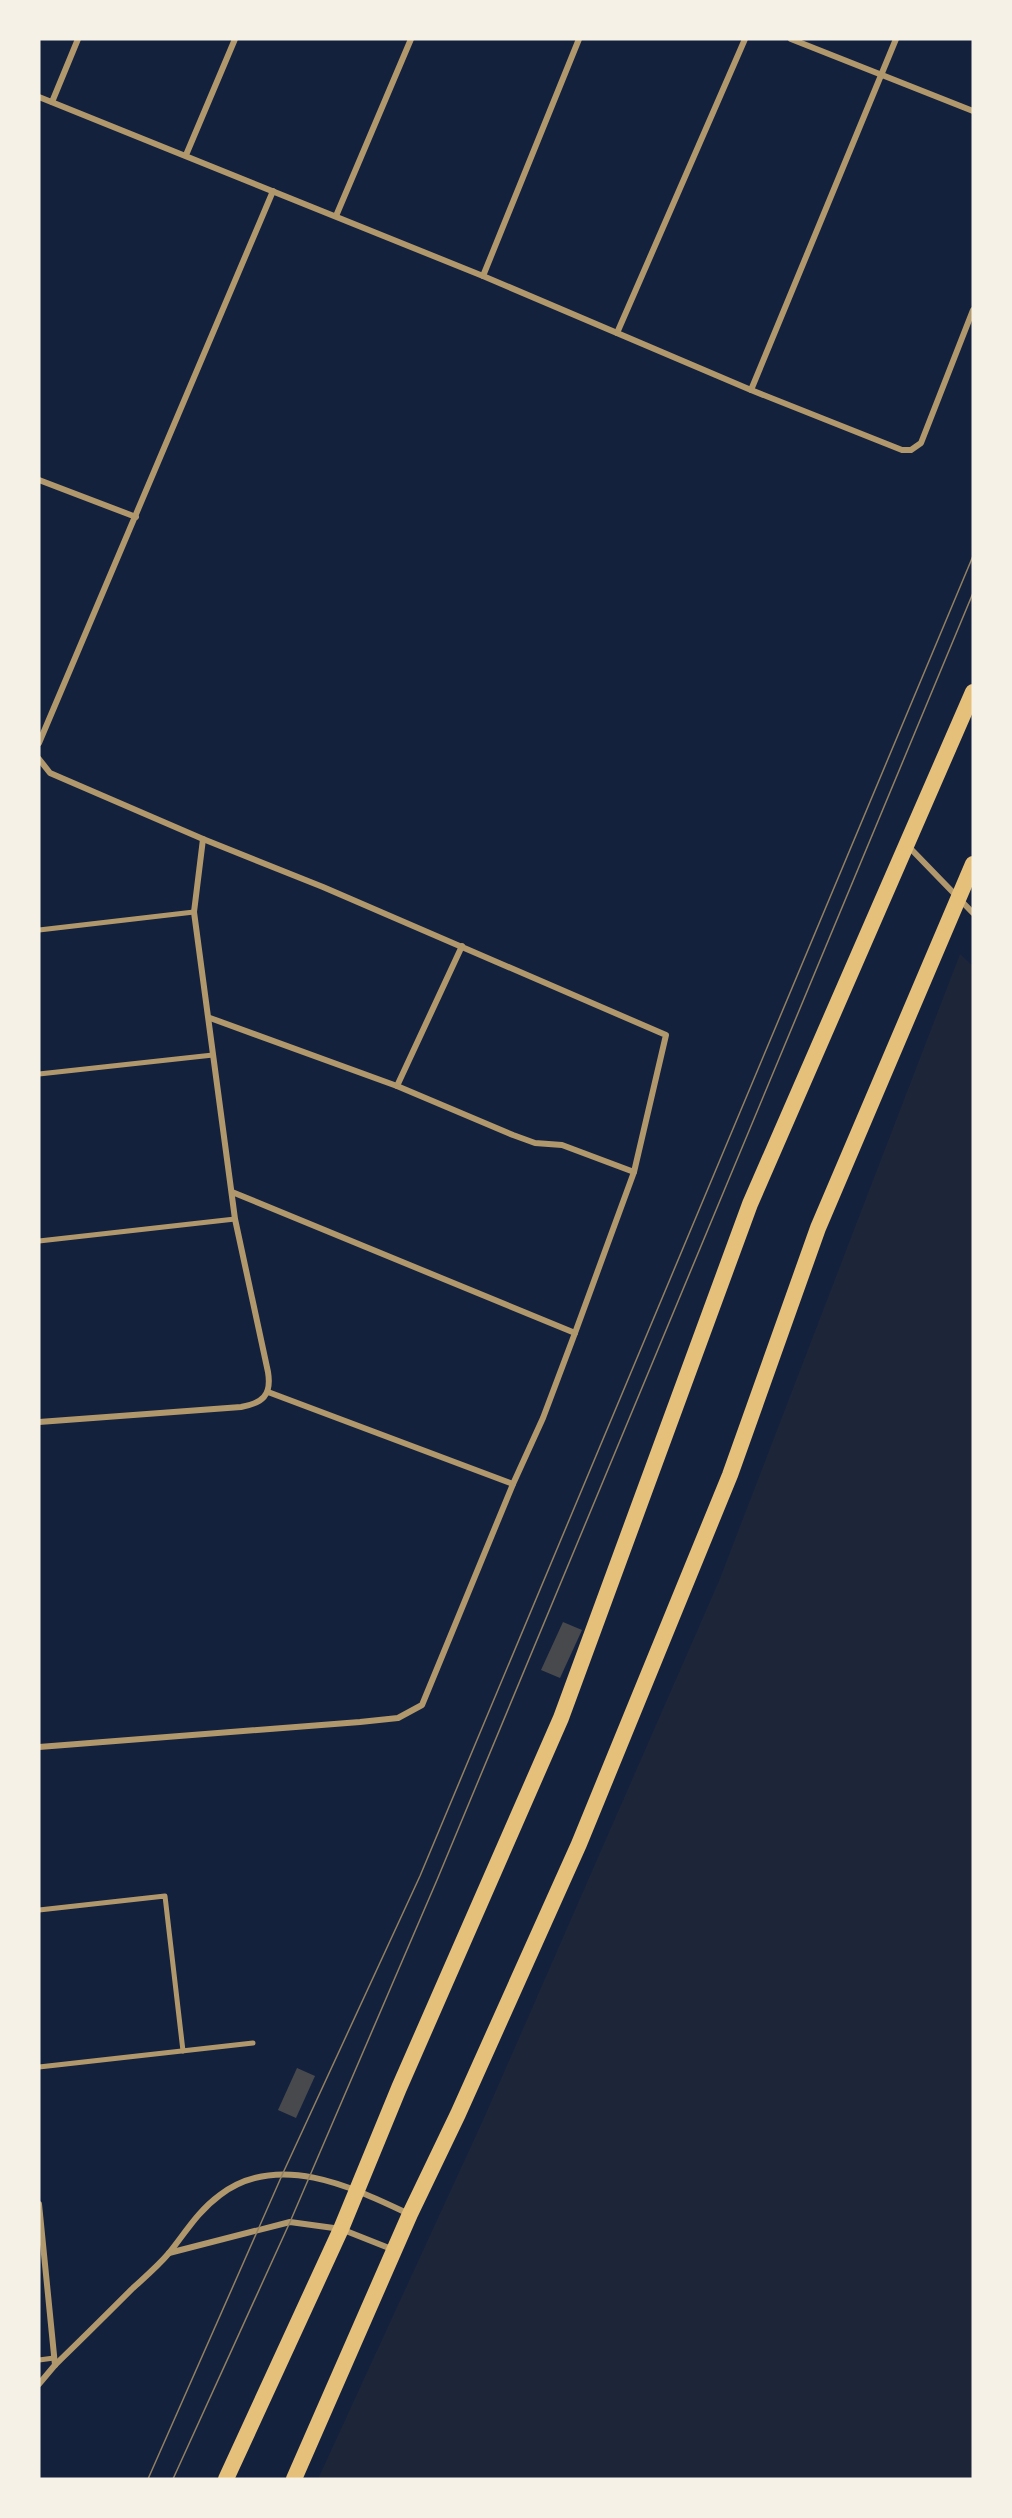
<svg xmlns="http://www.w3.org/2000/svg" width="1012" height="2518" viewBox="0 0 1012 2518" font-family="Arial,sans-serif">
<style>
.green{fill:#1d2539}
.building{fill:#48494c}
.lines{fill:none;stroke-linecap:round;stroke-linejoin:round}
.pedestrian{stroke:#b1986c;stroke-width:5}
.minor{stroke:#b1986c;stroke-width:6}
.trunk{stroke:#e5c07b;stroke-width:16}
.tram{stroke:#918062;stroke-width:1.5}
</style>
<rect width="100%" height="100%" fill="#14213d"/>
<path class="green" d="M960,954L973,966V2479H318L484,2118L719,1581Z"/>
<g class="building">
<path d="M563,1622L582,1630L560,1678L541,1670Z"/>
<path d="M297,2068L315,2076L296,2118L278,2110Z"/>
</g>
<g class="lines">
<g class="pedestrian">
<path d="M39,930L194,912"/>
<path d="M39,1074L213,1055"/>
<path d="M39,1241L235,1219"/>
<path d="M39,1910L165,1896L183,2051"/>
<path d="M39,2067L253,2043"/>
<path d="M39,2360L54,2358"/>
</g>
<g class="minor">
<path d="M791,39L973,111"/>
<path d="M39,97L483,276L751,390L902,450H911L921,443L973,310"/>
<path d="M52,102L78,39"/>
<path d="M186,155L235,39"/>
<path d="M336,216L411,39"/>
<path d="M483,276L579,39"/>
<path d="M617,333L745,39"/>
<path d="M751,390L896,39"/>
<path d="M39,480L136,517"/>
<path d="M39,743L273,191"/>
<path d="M39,759L50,773L203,839L323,887L666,1035L634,1172L575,1333L543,1418L513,1484L422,1705L398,1718L360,1722L39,1747"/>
<path d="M909,847L973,913"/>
<path d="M210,1018L397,1086L513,1135L535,1143L562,1145L634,1172"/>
<path d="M397,1086L462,946"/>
<path d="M232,1192L575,1333"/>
<path d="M268,1392L513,1484"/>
<path d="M39,1422L241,1407C262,1403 272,1396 268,1372L235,1219L194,912L203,839"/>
<path d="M39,2204L55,2365"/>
<path d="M169,2253L290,2222L341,2229L394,2250"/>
<path d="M39,2384L55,2365C81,2340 107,2314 133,2288C145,2277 158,2266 169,2253C186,2232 197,2212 220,2195C278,2151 352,2187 409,2214"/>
</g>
<g class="trunk">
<path d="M226,2479L341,2229L399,2088L561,1718L750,1204L973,692"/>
<path d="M294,2479L410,2214L458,2114L579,1844L730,1475L818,1228L973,864"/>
</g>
<g class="tram">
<path d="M148,2479L283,2173L420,1876L973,556"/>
<path d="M173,2479L290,2222L437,1880L973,593"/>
</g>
</g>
<rect width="1012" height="2518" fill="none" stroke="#f6f1e7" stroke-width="81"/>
</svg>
